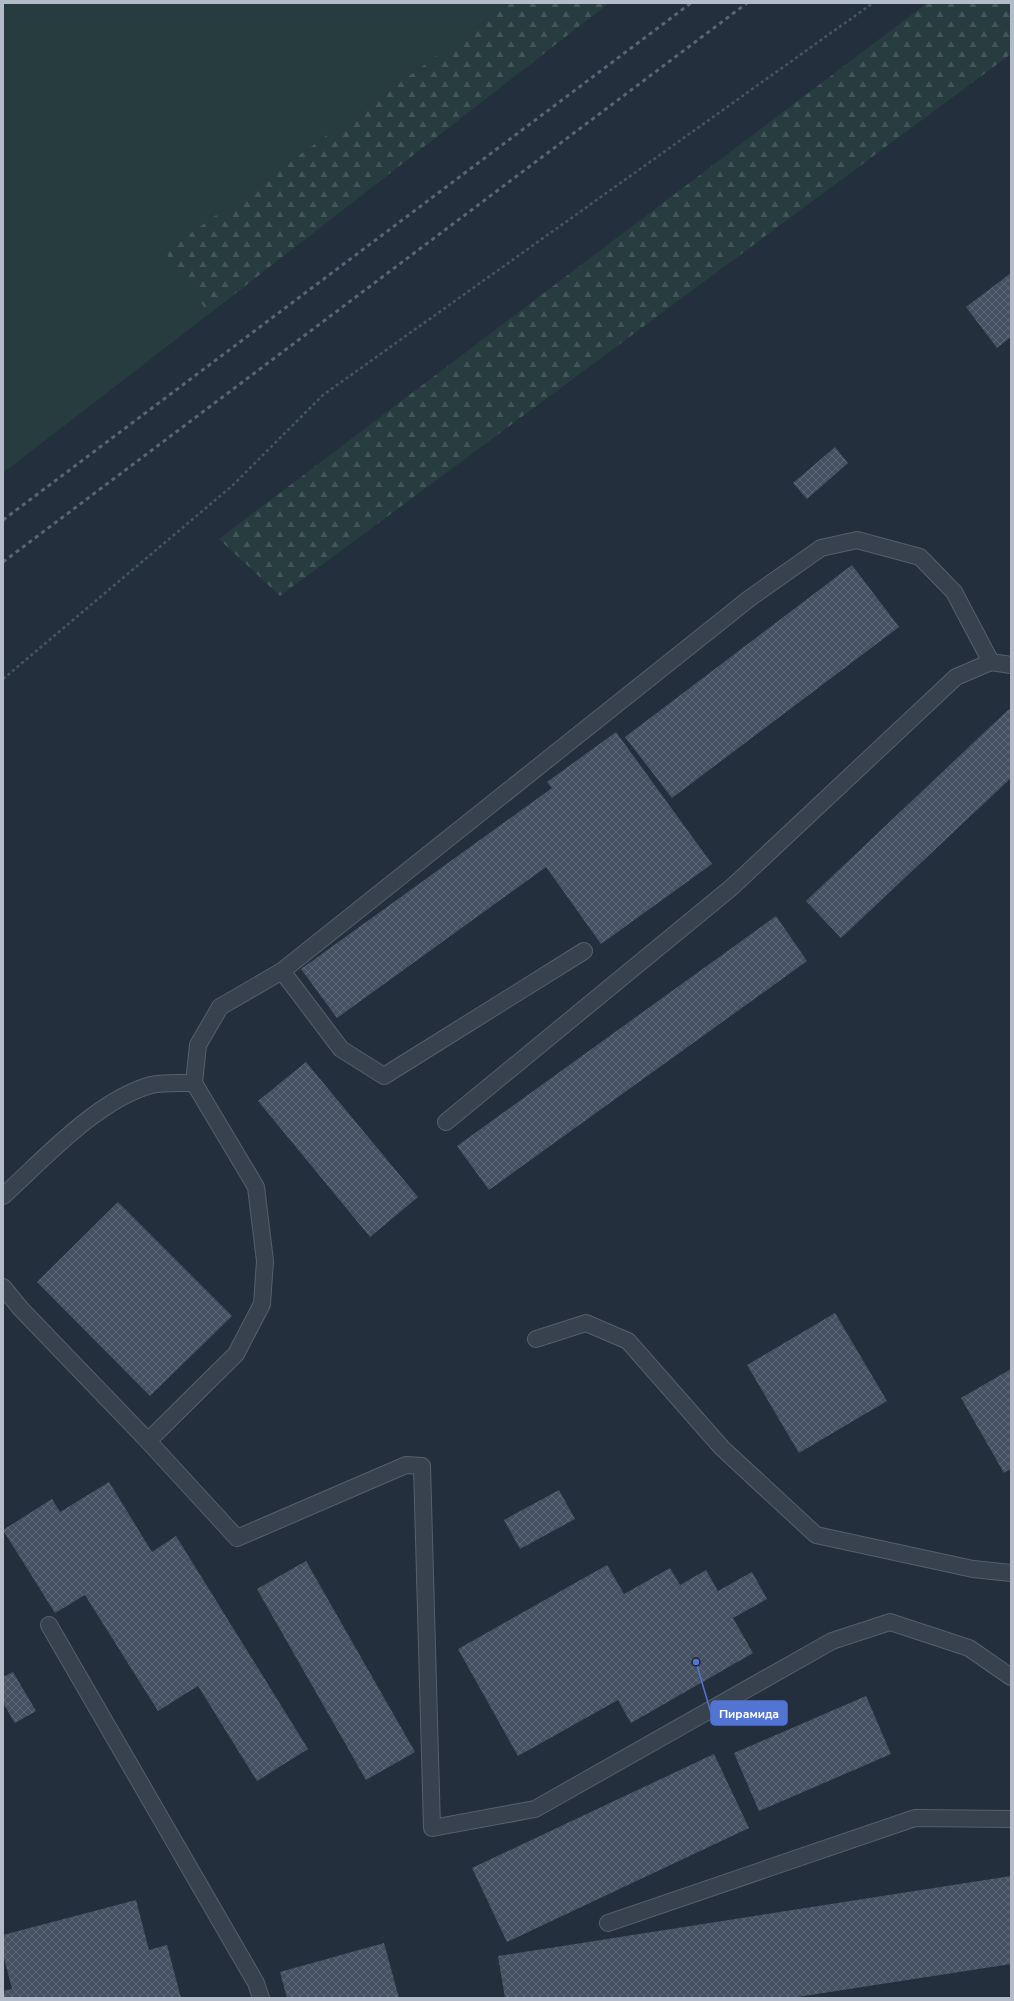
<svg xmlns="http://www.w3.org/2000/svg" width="1014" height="2001" viewBox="0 0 1014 2001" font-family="'Nunito Sans',sans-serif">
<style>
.grass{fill:#263c3f}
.forest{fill:url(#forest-firs)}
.building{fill:url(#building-cross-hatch)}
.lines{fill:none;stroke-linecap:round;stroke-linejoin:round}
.lane-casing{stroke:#565f6c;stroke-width:18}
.path{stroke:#44595c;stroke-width:2.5;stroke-dasharray:3 3;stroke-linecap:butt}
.lane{stroke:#38414e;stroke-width:16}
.rail{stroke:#5a6575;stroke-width:3;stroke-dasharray:4 4;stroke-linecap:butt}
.leader{fill:none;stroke:#5274d3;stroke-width:1.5}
.callout-dot{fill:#5274d3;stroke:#1d2633;stroke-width:1.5}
.callout{fill:#5274d3;stroke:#5274d3;stroke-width:1.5}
.callout-label{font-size:12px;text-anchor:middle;font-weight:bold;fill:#fff}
</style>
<defs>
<pattern id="forest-firs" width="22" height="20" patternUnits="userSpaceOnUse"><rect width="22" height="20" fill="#263c3f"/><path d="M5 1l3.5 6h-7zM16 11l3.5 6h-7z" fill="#435659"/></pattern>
<pattern id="building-cross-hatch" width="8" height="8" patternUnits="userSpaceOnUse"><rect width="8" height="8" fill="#455162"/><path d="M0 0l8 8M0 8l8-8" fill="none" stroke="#5d6877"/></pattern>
</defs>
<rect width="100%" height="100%" fill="#242f3e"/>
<path class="grass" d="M3,3H510L166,252L209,314L3,473Z"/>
<g class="forest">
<path d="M510,3H609L209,314L165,252Z"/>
<path d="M927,3H1011V54L280,596L219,539Z"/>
</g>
<g class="building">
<path d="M1011,273V337L997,348L966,307Z"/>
<path d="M835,447L848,463L807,499L793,483Z"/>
<path d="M852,565L899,627L672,798L625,737Z"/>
<path d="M1009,709L1011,711V778L841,938L806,901Z"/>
<path d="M616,732L712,864L601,944L546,867L337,1018L301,969L552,788L547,782Z"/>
<path d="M776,916L807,961L489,1190L457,1146Z"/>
<path d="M306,1062L418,1197L370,1237L258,1101Z"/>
<path d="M118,1202L232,1316L150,1396L37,1282Z"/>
<path d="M835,1313L887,1401L799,1453L747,1365Z"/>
<path d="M1011,1369V1469L1004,1473L961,1398Z"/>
<path d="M109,1482L152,1552L176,1536L308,1749L257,1781L198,1686L158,1711L85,1595L55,1613L3,1530L52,1499L60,1512Z"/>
<path d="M559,1490L575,1519L520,1549L504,1520Z"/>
<path d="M306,1561L415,1752L366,1780L257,1589Z"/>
<path d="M607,1565L624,1594L670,1568L680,1585L706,1570L718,1591L752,1572L767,1599L733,1618L753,1653L631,1723L618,1700L518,1756L458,1649Z"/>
<path d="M13,1672L36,1711L15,1723L3,1703V1677Z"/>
<path d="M866,1696L891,1754L759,1811L734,1753Z"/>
<path d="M714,1754L749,1828L507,1942L472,1868Z"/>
<path d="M1011,1876V1964L791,1998H505L498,1956Z"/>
<path d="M136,1900L149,1950L167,1945L181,1998H3V1991L12,1989L3,1954V1935Z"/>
<path d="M384,1943L399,1998H287L280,1972Z"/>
</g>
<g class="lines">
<defs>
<g id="lane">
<path d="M282,971L341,1049L384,1076L584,951"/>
<path d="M446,1122L732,887L956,677L991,662L1011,665"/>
<path d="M3,1196C44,1159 97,1100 151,1085C164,1082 180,1083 194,1083L198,1045L220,1007L282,971L750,598L821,548L857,540L920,557L954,592L991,662"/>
<path d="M3,1287L21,1309L148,1441L237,1538L406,1465L422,1466L432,1828L535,1809L832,1641L890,1622L969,1648L1011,1677"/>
<path d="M536,1339L586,1323L628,1341L722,1448L816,1535L973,1569L1011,1573"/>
<path d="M148,1441L236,1354L262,1304L265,1261L256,1187L194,1083"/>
<path d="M49,1625L256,1983L261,1998"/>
<path d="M608,1923L915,1818L1011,1819"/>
</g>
</defs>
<use href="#lane" class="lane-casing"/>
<path class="path" d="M3,679L232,486L323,395L873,3"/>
<use href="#lane" class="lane"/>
<g class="rail">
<path d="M3,520L691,3"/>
<path d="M3,562L747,3"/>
</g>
</g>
<path class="leader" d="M696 1662L711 1713"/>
<circle class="callout-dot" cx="696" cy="1662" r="4"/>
<rect class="callout" x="711" y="1701" width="76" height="24" rx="4"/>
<g class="callout-label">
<text x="749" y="1718">Пирамида</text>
</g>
<rect width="1014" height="2001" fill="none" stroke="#b4bcc9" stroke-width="8"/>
</svg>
